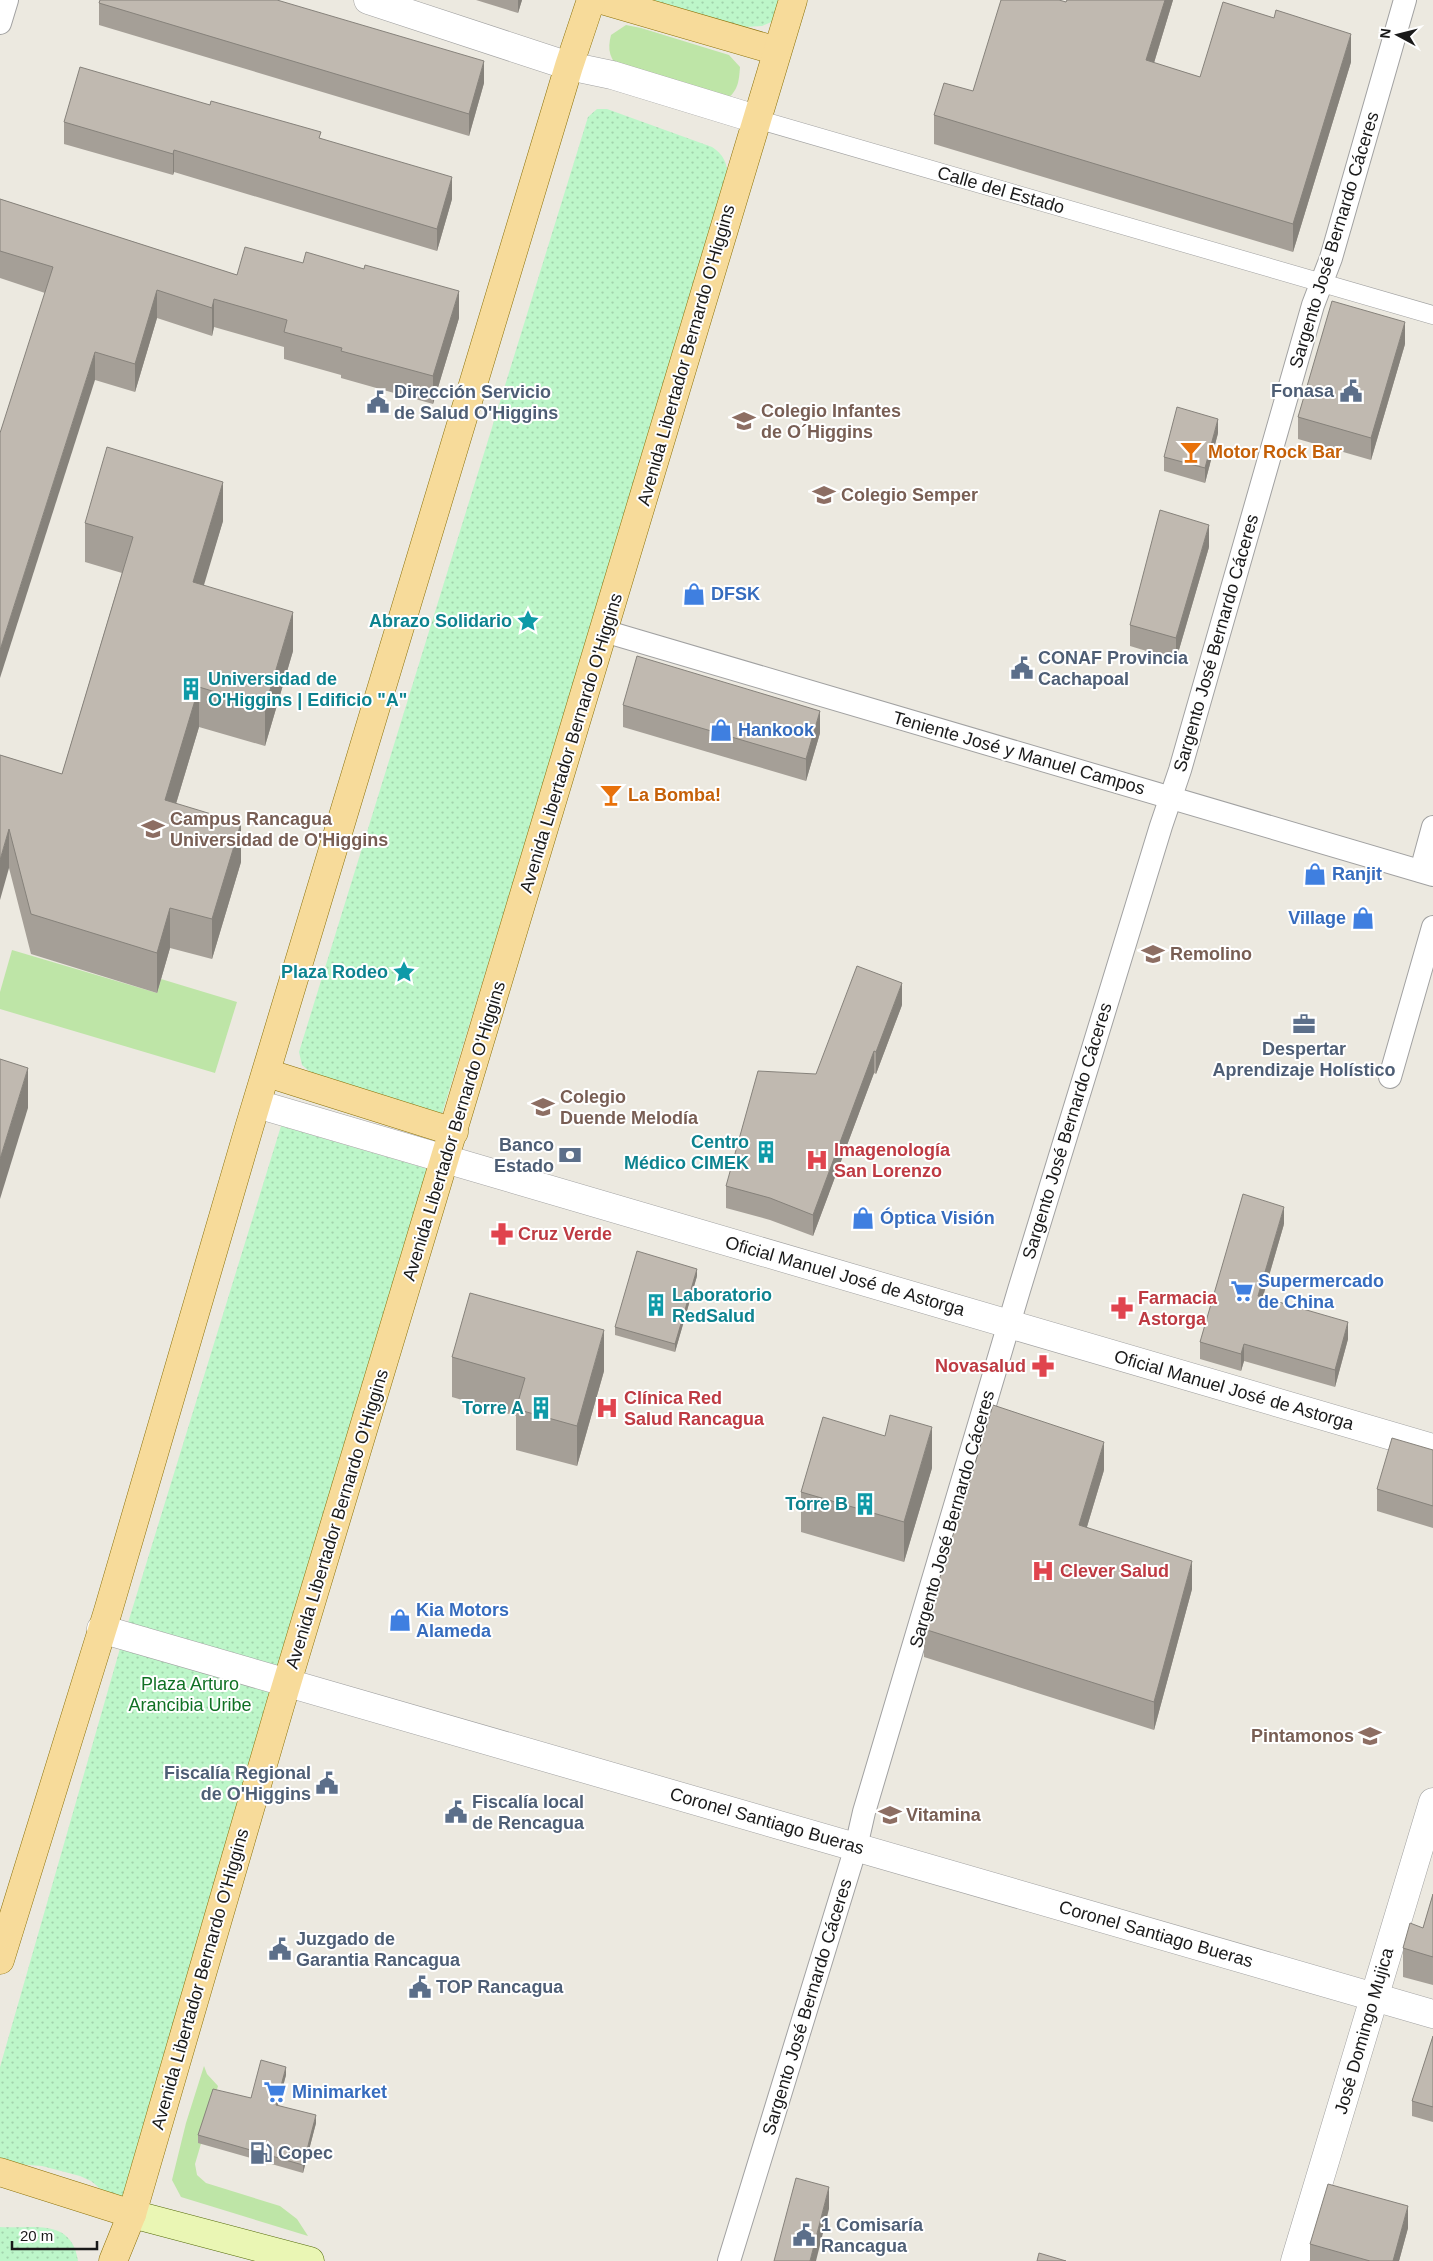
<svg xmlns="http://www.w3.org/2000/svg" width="1433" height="2261" viewBox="0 0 1433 2261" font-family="Helvetica,sans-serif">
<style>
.grass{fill:#bee5a7}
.park{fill:url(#park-dots)}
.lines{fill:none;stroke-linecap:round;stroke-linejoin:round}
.pedestrian-casing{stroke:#a1a1a1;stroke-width:19}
.minor-casing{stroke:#a1a1a1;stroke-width:24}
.tertiary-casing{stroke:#a1a1a1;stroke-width:29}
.secondary-casing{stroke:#536a09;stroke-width:29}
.primary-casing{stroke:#8a7007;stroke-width:29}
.pedestrian{stroke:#fff;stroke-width:18}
.minor{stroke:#fff;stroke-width:22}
.tertiary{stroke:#fff;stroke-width:28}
.secondary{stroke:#eaf6b4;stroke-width:28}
.primary{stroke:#f7db9a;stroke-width:28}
.wall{fill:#a59f97}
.shaded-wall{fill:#86827b}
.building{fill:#c0b9b0;stroke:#86827b}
.labels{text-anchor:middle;stroke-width:4;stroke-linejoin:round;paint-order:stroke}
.street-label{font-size:18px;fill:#1a1a1a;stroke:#fff}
.service-label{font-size:18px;font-weight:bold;fill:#4e5e75;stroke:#fff;text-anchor:start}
.education-label{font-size:18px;font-weight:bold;fill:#785e54;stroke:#fff;text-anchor:start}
.food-label{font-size:18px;font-weight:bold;fill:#c56008;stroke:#fff;text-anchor:start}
.shop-label{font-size:18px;font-weight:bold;fill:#366cbe;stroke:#fff;text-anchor:start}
.culture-label{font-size:18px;font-weight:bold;fill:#0d838f;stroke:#fff;text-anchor:end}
.health-label{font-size:18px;font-weight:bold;fill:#be3a42;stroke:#fff;text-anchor:start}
.park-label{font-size:18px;fill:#107124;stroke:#fff}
</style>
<defs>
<pattern id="park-dots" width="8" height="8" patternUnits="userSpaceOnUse" patternTransform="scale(1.25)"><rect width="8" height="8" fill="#bdf6c9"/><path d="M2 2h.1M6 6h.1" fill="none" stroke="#a2d2ac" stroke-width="1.8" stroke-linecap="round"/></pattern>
</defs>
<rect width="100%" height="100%" fill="#ece9e0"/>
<g class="grass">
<path d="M626,25L641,28L729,55L740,67C739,81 738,92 725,100L620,70C610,58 607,51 611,35Z"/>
<path d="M12,950L157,993L161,979L237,1002L215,1073L0,1009V992Z"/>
<path d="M204,2066L207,2074L218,2086L195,2164L197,2175L206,2183L280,2206L297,2219L308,2236L181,2197L172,2180L186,2123Z"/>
</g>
<g class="park">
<path d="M635,0H782L776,20L762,26L744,27L652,8Z"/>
<path d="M597,109H607L712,147C726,156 728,167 728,183L441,1117L316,1077L302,1065L299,1052L588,117Z"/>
<path d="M281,1126L428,1169L125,2194L121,2200L102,2190L91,2181L80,2176L42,2166L0,2163V2067L119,1652Z"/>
<path d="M0,2227C32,2229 72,2217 78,2261H0Z"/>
</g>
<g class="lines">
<defs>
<path id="pedestrian" d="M756,119L1433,315"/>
<g id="minor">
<path d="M0,23L7,0"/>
<path d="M604,631L1433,875"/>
<path d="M1421,871L1433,827"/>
<path d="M1390,1077L1433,927"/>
<path d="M729,2261L856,1847L864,1812L1019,1290L1161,826L1180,770L1313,305L1331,258L1405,0"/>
</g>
<g id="tertiary">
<path d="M368,0L569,66L612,75L756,119"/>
<path d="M257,1104L1433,1448"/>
<path d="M101,1629L1433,2014"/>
<path d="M1295,2261L1433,1802"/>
</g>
<path id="secondary" d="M132,2214L310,2261"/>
<g id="primary">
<path d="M602,0L777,51"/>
<path d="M267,1073L454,1132"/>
<path d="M0,1960L108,1611L249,1128L569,66L591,0"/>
<path d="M0,2172L132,2214"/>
<path d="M113,2261L132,2214L280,1706L793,0"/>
</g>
</defs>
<use href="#pedestrian" class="pedestrian-casing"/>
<use href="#minor" class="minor-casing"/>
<use href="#tertiary" class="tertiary-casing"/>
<use href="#secondary" class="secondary-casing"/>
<use href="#primary" class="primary-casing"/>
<use href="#pedestrian" class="pedestrian"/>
<use href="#minor" class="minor"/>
<use href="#tertiary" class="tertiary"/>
<use href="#secondary" class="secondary"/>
<use href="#primary" class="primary"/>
</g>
<g class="wall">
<path d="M476,0H522L518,13Z"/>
<path d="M1067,0H1173L1154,63L1200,77L1351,62L1293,252L934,144V115L973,91L1066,2Z"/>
<path d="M99,3L484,83L469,136L99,25Z"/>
<path d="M64,122L321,139L452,199L437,251L174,172L173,175L64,144Z"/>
<path d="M0,199L237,275L459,318L433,404L341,378V375L284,359V347L214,327L212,336L157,318L135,392L95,380L45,293L0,278Z"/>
<path d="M1405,344L1371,460L1298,439V417Z"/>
<path d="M1218,433L1205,483L1164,471V457Z"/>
<path d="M223,521L203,585L293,651L265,746L199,727L176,804L241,862L212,959L170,948L157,993L31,954L9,868L0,755L62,774L122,573L85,562V523Z"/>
<path d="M1209,547L1176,660L1130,646V625Z"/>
<path d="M623,705L820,733L806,781L623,727Z"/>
<path d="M902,1005L876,1074L874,1073L813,1236L770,1220L726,1208V1186L816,1074Z"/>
<path d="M1284,1224L1263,1297L1348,1339L1335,1387L1244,1361L1241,1371L1200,1359V1342Z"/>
<path d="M697,1276L675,1352L615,1335V1327Z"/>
<path d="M452,1357L604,1371L577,1466L516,1450V1416L452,1397Z"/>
<path d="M1433,1450V1528L1377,1511V1489Z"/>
<path d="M932,1468L904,1562L801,1532V1492Z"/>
<path d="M1104,1470L1087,1527L1192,1589L1154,1730L924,1657V1629Z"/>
<path d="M1433,1894V1985L1403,1977V1948L1423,1928Z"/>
<path d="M1433,2036V2122L1412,2116V2101Z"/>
<path d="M286,2075L278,2105L316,2123L303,2173L198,2143V2135L251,2098Z"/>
<path d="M1408,2228L1399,2261H1310V2244Z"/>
</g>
<g class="shaded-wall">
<path d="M518,0H522L518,13Z"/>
<path d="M1165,0H1173L1146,89V60Z"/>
<path d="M1351,34V62L1293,252V224Z"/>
<path d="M484,61V83L469,136V114Z"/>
<path d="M174,150V172L173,175V154Z"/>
<path d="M452,177V199L437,251V229Z"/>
<path d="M157,290V318L135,392V364Z"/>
<path d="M459,291V318L433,404V376Z"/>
<path d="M214,299V327L212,336V308Z"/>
<path d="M1405,322V344L1371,460V438Z"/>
<path d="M95,352V380L0,678V650Z"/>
<path d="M1218,419V433L1205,483V468Z"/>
<path d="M223,482V521L193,622V582Z"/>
<path d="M1209,525V547L1176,660V638Z"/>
<path d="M293,612V651L265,746V707Z"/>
<path d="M199,687V727L165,840V800Z"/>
<path d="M820,711V733L806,781V759Z"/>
<path d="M241,823V862L212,959V919Z"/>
<path d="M9,829V868L0,900V860Z"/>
<path d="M170,908V948L157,993V953Z"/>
<path d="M902,983V1005L876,1074V1052Z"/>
<path d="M874,1051V1073L813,1236V1215Z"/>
<path d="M28,1068V1108L0,1199V1159Z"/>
<path d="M1284,1207V1224L1258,1313V1296Z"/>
<path d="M697,1269V1276L675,1352V1344Z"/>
<path d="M1348,1322V1339L1335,1387V1370Z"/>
<path d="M604,1330V1371L577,1466V1426Z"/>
<path d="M1244,1344V1361L1241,1371V1354Z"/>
<path d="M932,1427V1468L904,1562V1522Z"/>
<path d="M1104,1442V1470L1079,1553V1525Z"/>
<path d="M1192,1561V1589L1154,1730V1702Z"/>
<path d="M286,2067V2075L276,2112V2105Z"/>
<path d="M316,2115V2123L303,2173V2165Z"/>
<path d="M829,2187V2209L816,2261H810Z"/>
<path d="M1408,2206V2228L1399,2261H1393Z"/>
</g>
<g class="building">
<path d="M100,0H277L484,61L469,114L99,3Z"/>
<path d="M1001,0H1059L1066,2L1067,0H1165L1146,60L1200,77L1223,2L1274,18L1276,10L1351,34L1293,224L934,115L944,83L973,91Z"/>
<path d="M80,67L210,105L211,101L321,132L319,138L452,177L437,229L174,150L173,154L64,122Z"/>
<path d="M0,199L237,275L245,247L303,263L306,252L364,269L365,265L459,291L433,376L341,351L342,348L284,332L287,320L214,299L212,308L157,290L135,364L95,352L0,650V433L53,267L0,251Z"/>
<path d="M1332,301L1405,322L1371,438L1298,417Z"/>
<path d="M1177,407L1218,419L1205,468L1164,457Z"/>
<path d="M107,447L223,482L193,582L293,612L265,707L199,687L165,800L241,823L212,919L170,908L157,953L31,914L9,829L0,860V755L62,774L133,537L85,523Z"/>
<path d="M1160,510L1209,525L1176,638L1130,625Z"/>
<path d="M637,656L820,711L806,759L623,705Z"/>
<path d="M857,966L902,983L876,1052L874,1051L813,1215L770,1198L726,1186L758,1071L816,1074Z"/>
<path d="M0,1059L28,1068L0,1159Z"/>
<path d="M1243,1194L1284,1207L1258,1296L1348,1322L1335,1370L1244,1344L1241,1354L1200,1342Z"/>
<path d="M637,1251L697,1269L675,1344L615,1327Z"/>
<path d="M470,1293L604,1330L577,1426L516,1409L525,1378L452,1357Z"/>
<path d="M993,1405L1104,1442L1079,1525L1192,1561L1154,1702L924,1629Z"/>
<path d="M890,1415L932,1427L904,1522L801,1492L823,1417L885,1436Z"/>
<path d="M1392,1438L1433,1450V1506L1377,1489Z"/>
<path d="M1433,1894V1957L1403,1948L1410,1923L1423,1928Z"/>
<path d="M1433,2036V2107L1412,2101Z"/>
<path d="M261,2060L286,2067L276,2105L316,2115L303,2165L198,2135L213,2089L251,2098Z"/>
<path d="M796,2178L829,2187L810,2261H774Z"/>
<path d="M1328,2184L1408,2206L1393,2261H1370L1310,2244Z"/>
<path d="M1039,2253L1066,2261H1037Z"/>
</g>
<defs>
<symbol id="civic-bare" viewBox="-9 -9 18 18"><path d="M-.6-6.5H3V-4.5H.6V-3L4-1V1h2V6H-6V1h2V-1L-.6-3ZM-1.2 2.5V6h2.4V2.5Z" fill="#5c6f8a" stroke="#fff" stroke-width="2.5" paint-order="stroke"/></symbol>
<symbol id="school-bare" viewBox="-9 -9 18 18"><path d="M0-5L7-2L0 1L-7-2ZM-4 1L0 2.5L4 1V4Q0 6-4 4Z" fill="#8d6e63" stroke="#fff" stroke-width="2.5" paint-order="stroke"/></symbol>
<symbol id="bar-bare" viewBox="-9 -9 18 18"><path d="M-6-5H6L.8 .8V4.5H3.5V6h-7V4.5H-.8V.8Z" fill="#e8710a" stroke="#fff" stroke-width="2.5" paint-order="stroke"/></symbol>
<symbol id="shop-bare" viewBox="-9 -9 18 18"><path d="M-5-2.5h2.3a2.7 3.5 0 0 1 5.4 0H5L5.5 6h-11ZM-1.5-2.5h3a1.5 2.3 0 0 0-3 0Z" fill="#3f7fe0" stroke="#fff" stroke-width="2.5" paint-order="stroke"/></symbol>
<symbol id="sight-bare" viewBox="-9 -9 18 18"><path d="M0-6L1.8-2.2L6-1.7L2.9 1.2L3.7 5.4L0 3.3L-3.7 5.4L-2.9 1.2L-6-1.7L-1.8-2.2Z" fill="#0f9aa8" stroke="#fff" stroke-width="2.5" paint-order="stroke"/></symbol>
<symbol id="building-bare" viewBox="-9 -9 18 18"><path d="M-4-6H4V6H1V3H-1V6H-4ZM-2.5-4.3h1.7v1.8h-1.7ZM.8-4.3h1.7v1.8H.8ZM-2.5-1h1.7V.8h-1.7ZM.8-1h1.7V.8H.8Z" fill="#0f9aa8" stroke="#fff" stroke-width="2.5" paint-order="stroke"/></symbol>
<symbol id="university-bare" viewBox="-9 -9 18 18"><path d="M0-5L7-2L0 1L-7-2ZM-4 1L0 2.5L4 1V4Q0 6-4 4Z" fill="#8d6e63" stroke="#fff" stroke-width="2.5" paint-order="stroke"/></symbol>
<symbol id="office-bare" viewBox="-9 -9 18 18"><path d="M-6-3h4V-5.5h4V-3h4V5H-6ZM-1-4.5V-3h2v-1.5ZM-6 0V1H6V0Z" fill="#5c6f8a" stroke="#fff" stroke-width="2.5" paint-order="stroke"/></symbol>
<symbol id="bank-bare" viewBox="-9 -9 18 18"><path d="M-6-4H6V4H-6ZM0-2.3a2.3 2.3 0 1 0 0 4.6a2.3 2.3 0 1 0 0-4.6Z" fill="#5c6f8a" stroke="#fff" stroke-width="2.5" paint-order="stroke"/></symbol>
<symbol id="hospital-bare" viewBox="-9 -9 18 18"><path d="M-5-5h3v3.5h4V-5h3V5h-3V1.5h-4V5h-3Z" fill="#e0444e" stroke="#fff" stroke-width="2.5" paint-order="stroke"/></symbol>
<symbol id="pharmacy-bare" viewBox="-9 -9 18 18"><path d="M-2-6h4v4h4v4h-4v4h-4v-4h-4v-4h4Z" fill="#e0444e" stroke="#fff" stroke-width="2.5" paint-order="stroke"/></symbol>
<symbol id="supermarket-bare" viewBox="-9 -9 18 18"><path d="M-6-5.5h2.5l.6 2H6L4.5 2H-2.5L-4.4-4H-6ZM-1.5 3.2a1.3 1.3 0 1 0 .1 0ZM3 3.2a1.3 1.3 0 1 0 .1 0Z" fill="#3f7fe0" stroke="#fff" stroke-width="2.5" paint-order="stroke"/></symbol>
<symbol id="fuel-bare" viewBox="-9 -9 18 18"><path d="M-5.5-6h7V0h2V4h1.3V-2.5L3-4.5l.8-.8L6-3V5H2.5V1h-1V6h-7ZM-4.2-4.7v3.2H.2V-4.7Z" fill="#5c6f8a" stroke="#fff" stroke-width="2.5" paint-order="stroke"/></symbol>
</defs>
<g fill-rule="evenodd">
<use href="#civic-bare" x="1335" y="375" width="32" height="32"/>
<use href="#civic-bare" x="362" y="386" width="32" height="32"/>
<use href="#school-bare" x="728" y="405" width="32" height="32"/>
<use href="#bar-bare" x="1175" y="436" width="32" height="32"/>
<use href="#school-bare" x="808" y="479" width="32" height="32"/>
<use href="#shop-bare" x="678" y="578" width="32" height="32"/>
<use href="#sight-bare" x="512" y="605" width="32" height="32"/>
<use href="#civic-bare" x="1006" y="652" width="32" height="32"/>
<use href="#building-bare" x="175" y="673" width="32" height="32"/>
<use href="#shop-bare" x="705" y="714" width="32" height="32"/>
<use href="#bar-bare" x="595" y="779" width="32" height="32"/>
<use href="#university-bare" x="137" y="813" width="32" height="32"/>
<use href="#shop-bare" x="1299" y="858" width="32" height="32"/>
<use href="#shop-bare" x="1347" y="902" width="32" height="32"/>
<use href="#school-bare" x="1137" y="938" width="32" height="32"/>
<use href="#sight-bare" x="388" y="956" width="32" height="32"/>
<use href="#office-bare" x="1288" y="1008" width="32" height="32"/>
<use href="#school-bare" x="527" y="1091" width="32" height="32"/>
<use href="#building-bare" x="750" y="1136" width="32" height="32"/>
<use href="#bank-bare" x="554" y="1139" width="32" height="32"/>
<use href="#hospital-bare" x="801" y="1144" width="32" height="32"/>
<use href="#shop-bare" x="847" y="1202" width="32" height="32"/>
<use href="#pharmacy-bare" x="486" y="1218" width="32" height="32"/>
<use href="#supermarket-bare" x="1226" y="1275" width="32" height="32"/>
<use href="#building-bare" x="640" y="1289" width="32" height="32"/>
<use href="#pharmacy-bare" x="1106" y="1292" width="32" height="32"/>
<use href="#pharmacy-bare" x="1027" y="1350" width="32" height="32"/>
<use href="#building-bare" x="525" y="1392" width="32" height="32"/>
<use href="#hospital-bare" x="591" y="1392" width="32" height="32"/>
<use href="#building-bare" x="849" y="1488" width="32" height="32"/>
<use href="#hospital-bare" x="1027" y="1555" width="32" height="32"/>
<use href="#shop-bare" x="384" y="1604" width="32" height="32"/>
<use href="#school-bare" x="1354" y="1720" width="32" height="32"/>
<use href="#civic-bare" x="311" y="1767" width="32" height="32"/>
<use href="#civic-bare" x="440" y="1796" width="32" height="32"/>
<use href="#school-bare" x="874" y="1799" width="32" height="32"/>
<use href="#civic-bare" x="264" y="1933" width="32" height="32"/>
<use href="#civic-bare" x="404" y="1971" width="32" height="32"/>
<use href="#supermarket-bare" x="259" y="2076" width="32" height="32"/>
<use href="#fuel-bare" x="245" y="2137" width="32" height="32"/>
<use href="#civic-bare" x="788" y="2219" width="32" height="32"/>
</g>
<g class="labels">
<g class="street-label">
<text transform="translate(1001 190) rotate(16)" y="6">Calle del Estado</text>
<text transform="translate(1334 240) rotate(-73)" y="6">Sargento José Bernardo Cáceres</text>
<text transform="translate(686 355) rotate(-74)" y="6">Avenida Libertador Bernardo O'Higgins</text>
<text transform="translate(1216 643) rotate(-74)" y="6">Sargento José Bernardo Cáceres</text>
<text transform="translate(571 743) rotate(-73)" y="6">Avenida Libertador Bernardo O'Higgins</text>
<text transform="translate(1019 753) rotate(16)" y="6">Teniente José y Manuel Campos</text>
<text transform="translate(454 1131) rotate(-73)" y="6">Avenida Libertador Bernardo O'Higgins</text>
<text transform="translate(1067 1131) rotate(-73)" y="6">Sargento José Bernardo Cáceres</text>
<text transform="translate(845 1276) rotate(16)" y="6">Oficial Manuel José de Astorga</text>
<text transform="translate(1234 1390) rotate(16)" y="6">Oficial Manuel José de Astorga</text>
<text transform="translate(337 1519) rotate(-73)" y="6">Avenida Libertador Bernardo O'Higgins</text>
<text transform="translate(952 1519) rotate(-74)" y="6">Sargento José Bernardo Cáceres</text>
<text transform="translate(767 1821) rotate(16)" y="6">Coronel Santiago Bueras</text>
<text transform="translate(1156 1934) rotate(16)" y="6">Coronel Santiago Bueras</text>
<text transform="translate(200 1979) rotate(-74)" y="6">Avenida Libertador Bernardo O'Higgins</text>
<text transform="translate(807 2007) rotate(-73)" y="6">Sargento José Bernardo Cáceres</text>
<text transform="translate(1364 2031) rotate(-74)" y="6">José Domingo Mujica</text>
</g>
<g class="service-label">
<text x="1334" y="397" text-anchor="end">Fonasa</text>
<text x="394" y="398">Dirección Servicio<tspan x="394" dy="21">de Salud O'Higgins</tspan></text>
<text x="1038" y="664">CONAF Provincia<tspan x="1038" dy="21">Cachapoal</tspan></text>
<text x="1304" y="1055" text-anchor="middle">Despertar<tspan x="1304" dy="21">Aprendizaje Holístico</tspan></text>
<text x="554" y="1151" text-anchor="end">Banco<tspan x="554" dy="21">Estado</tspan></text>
<text x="311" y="1779" text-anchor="end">Fiscalía Regional<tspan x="311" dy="21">de O'Higgins</tspan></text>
<text x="472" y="1808">Fiscalía local<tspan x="472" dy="21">de Rencagua</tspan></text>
<text x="296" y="1945">Juzgado de<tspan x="296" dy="21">Garantia Rancagua</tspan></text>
<text x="436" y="1993">TOP Rancagua</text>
<text x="278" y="2159">Copec</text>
<text x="821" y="2231">1 Comisaría<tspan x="821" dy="21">Rancagua</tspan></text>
</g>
<g class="education-label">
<text x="761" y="417">Colegio Infantes<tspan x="761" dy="21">de O´Higgins</tspan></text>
<text x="841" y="501">Colegio Semper</text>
<text x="170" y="825">Campus Rancagua<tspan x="170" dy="21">Universidad de O'Higgins</tspan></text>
<text x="1170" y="960">Remolino</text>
<text x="560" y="1103">Colegio<tspan x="560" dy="21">Duende Melodía</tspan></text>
<text x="1354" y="1742" text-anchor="end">Pintamonos</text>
<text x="906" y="1821">Vitamina</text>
</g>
<g class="food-label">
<text x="1208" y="458">Motor Rock Bar</text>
<text x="628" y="801">La Bomba!</text>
</g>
<g class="shop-label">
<text x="711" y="600">DFSK</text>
<text x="738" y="736">Hankook</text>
<text x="1332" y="880">Ranjit</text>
<text x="1346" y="924" text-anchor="end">Village</text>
<text x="880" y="1224">Óptica Visión</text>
<text x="1258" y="1287">Supermercado<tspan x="1258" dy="21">de China</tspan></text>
<text x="416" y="1616">Kia Motors<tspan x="416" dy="21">Alameda</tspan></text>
<text x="292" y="2098">Minimarket</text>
</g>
<g class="culture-label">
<text x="512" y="627">Abrazo Solidario</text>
<text x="208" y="685" text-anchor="start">Universidad de<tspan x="208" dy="21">O'Higgins | Edificio "A"</tspan></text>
<text x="388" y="978">Plaza Rodeo</text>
<text x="749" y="1148">Centro<tspan x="749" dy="21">Médico CIMEK</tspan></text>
<text x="672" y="1301" text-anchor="start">Laboratorio<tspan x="672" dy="21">RedSalud</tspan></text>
<text x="524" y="1414">Torre A</text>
<text x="848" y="1510">Torre B</text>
</g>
<g class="health-label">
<text x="834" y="1156">Imagenología<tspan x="834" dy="21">San Lorenzo</tspan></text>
<text x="518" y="1240">Cruz Verde</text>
<text x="1138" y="1304">Farmacia<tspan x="1138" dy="21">Astorga</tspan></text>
<text x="1026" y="1372" text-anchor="end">Novasalud</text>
<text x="624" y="1404">Clínica Red<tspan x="624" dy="21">Salud Rancagua</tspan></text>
<text x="1060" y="1577">Clever Salud</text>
</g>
<g class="park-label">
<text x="190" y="1690">Plaza Arturo<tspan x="190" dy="21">Arancibia Uribe</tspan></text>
</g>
</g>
<g transform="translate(1398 35) rotate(277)" stroke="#ffffff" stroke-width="4" paint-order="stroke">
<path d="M0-4L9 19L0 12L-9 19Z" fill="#1a1a1a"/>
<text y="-8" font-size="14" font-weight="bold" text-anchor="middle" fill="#1a1a1a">N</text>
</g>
<path d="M12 2241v8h85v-8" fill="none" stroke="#1a1a1a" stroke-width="2.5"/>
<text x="20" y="2241" font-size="15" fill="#1a1a1a" stroke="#ffffff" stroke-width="4" paint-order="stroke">20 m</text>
</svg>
